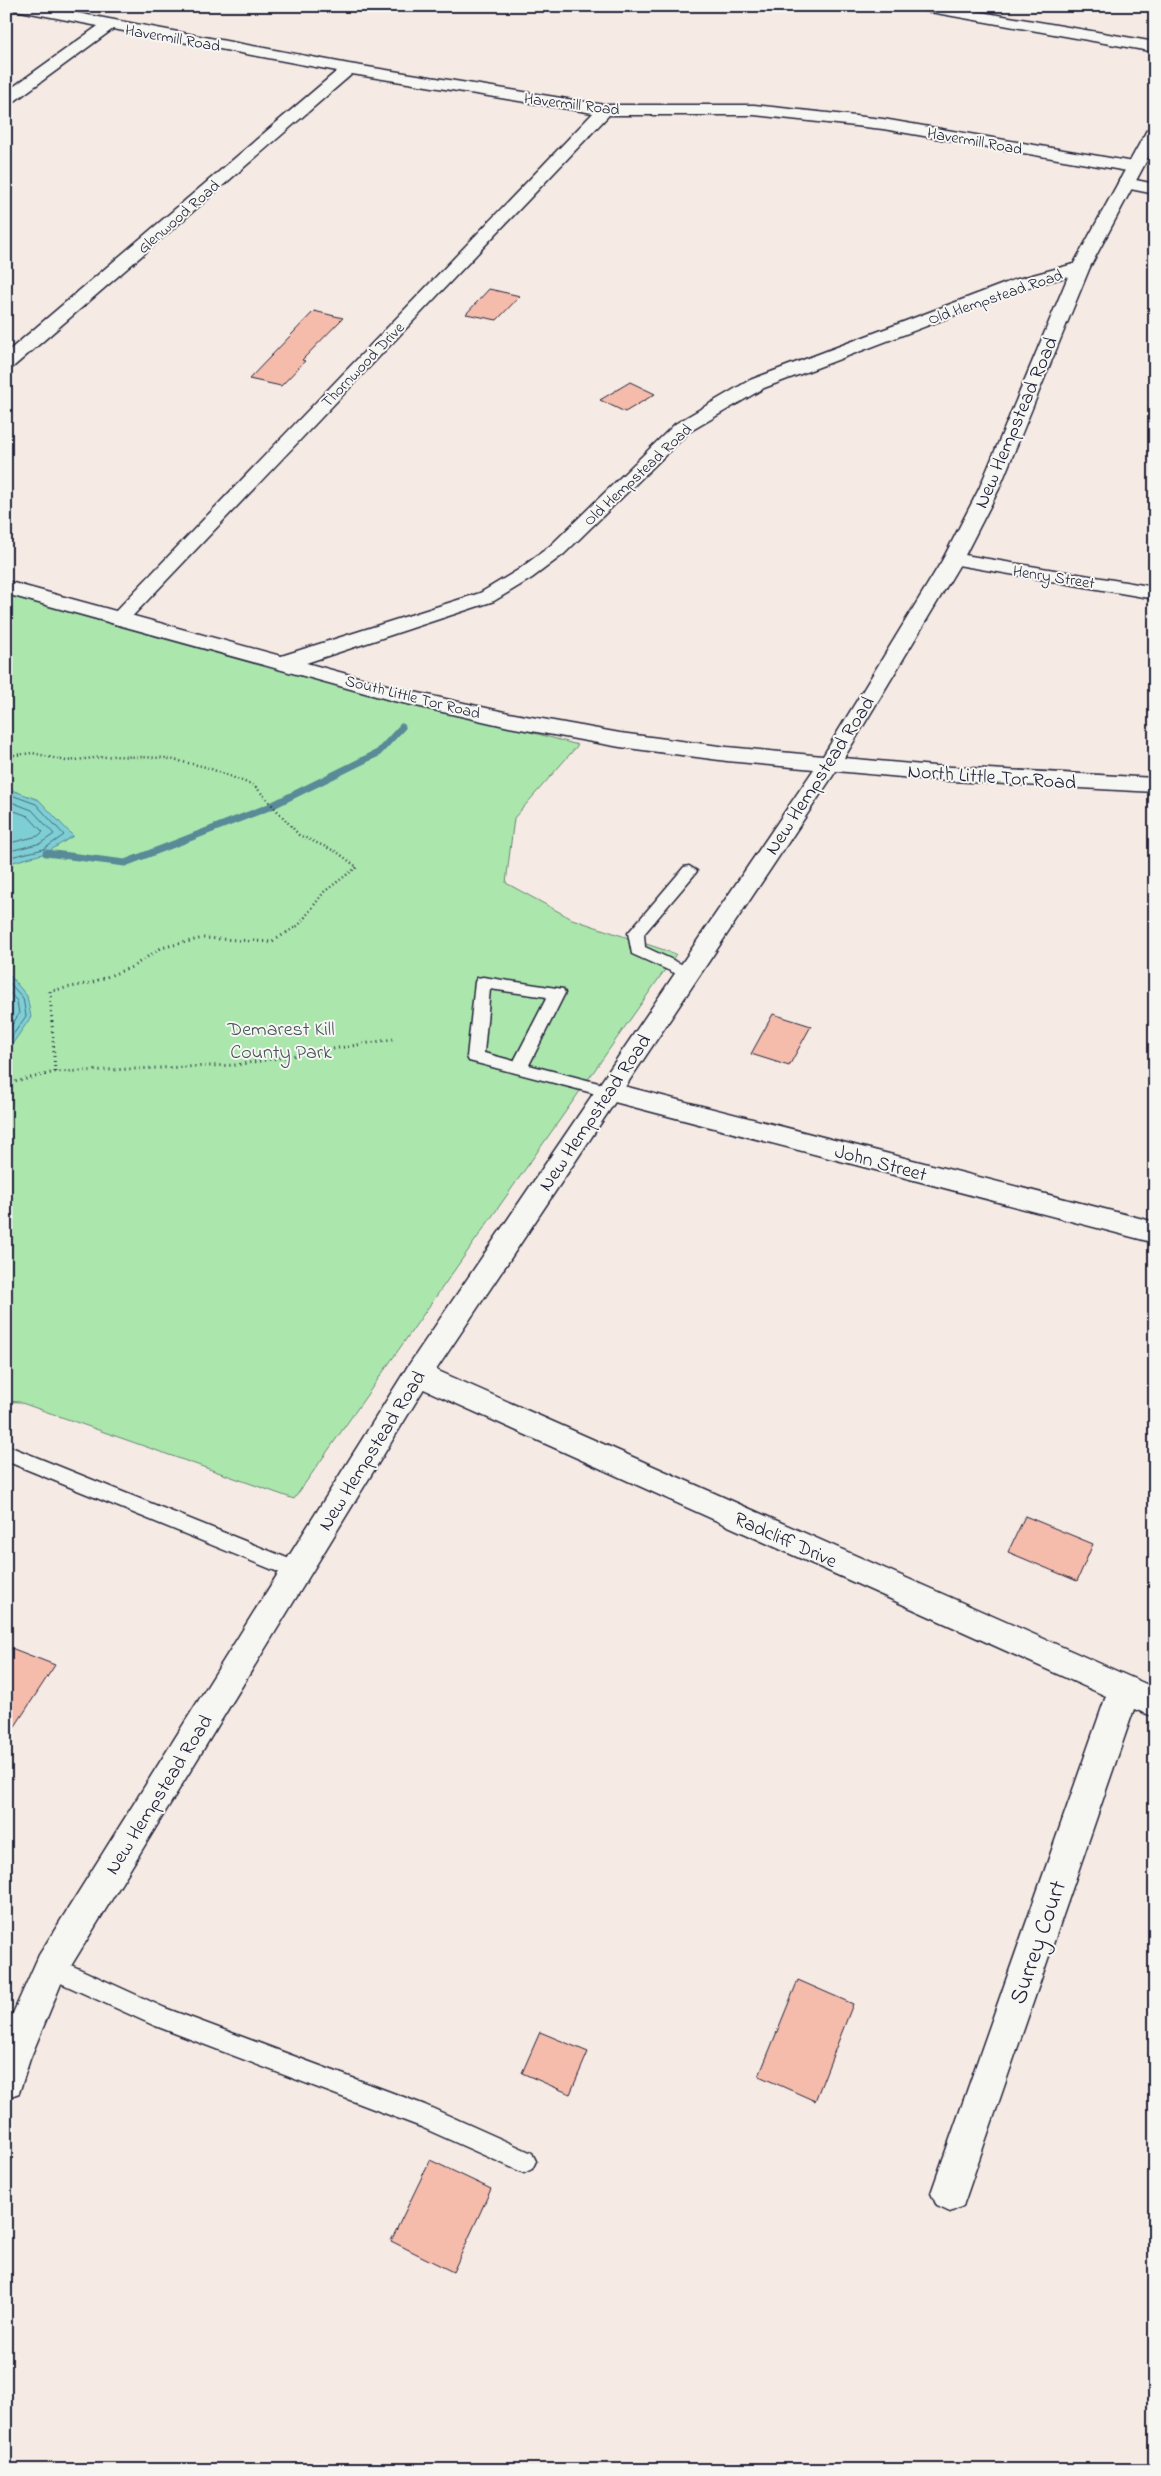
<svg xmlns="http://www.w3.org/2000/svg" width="1161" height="2476" viewBox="0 0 1161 2476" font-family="'Indie Flower',sans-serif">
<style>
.green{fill:#abe7ad;stroke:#668474}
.water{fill:#7ecfd5;stroke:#598a97}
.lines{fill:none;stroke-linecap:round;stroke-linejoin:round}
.shore{stroke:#476779;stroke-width:1}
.stream{stroke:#598a97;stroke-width:7}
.building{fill:#f5bcac;stroke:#22223b}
.service-casing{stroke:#22223b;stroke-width:3}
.minor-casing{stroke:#22223b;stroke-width:3}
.tertiary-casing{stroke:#22223b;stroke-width:3}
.path-far1{stroke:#22223b;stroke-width:2.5;stroke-dasharray:1 3;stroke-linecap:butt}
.path{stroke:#22223b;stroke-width:3;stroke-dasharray:1 4;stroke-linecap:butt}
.service{fill:#f6f6f2;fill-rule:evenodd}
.minor{fill:#f6f6f2;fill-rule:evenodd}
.tertiary{fill:#f6f6f2;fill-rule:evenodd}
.labels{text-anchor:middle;stroke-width:4;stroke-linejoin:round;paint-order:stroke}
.far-street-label{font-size:16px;fill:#22223b;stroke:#f6f6f2}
.street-label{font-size:20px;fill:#22223b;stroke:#f6f6f2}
.park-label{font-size:20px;fill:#445358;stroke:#f6f6f2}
.near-street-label{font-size:24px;fill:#22223b;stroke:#f6f6f2}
</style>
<rect width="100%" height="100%" fill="#f6eae4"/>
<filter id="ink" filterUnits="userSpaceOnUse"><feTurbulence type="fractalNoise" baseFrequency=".02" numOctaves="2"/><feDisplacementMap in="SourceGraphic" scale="10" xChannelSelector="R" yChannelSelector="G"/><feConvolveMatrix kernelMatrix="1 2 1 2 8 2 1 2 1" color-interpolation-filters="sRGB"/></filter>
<g filter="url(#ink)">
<path class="green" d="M6,588L578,745L514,818L506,883L572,919L676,954L294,1499L19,1402L6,1401Z"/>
<g class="water">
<path d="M6,788L39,800L73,836L46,853L6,864Z"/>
<path d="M6,971L27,996L31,1017L6,1053Z"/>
</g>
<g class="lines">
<g class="shore">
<path d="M6,793L36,804L64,835L44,849L6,858"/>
<path d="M6,800L32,810L54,834L41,843L6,852"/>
<path d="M6,808L28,816L43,832L38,836L6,844"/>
<path d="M6,979L23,998L26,1016L6,1045"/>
<path d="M6,989L17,1001L19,1014L6,1034"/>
</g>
<path class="stream" d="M46,853L125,863L269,807L378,753L402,727"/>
</g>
<g class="building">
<path d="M489,289L520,296L497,320L466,314Z"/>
<path d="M314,311L343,318L302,360L305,361L281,386L249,379Z"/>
<path d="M630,382L655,394L625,412L600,400Z"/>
<path d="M773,1014L811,1026L789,1066L751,1054Z"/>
<path d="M1025,1516L1093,1544L1077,1581L1008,1552Z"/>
<path d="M6,1646L55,1665L6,1740Z"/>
<path d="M798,1980L853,2004L815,2101L759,2076Z"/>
<path d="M540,2032L588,2052L570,2094L522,2073Z"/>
<path d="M430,2160L491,2189L453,2272L391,2241Z"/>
</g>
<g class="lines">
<defs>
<g id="service">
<path d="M689,866L697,871L694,875L644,934L645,947L694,970L696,974L694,978L688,979L632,954L628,933L684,867Z"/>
<path d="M483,977L563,989L565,993L529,1065L614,1087L616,1091L614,1095L608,1097L469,1061L467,1057L475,982L477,978ZM490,989L547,997L514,1061L484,1053Z"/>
<path d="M6,1445L302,1564L305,1570L302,1576L295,1578L288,1576L6,1461Z"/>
<path d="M51,1956L165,2008L425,2105L532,2153L536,2161L532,2169L524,2173L421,2127L153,2025L43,1975L40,1967L43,1959Z"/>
</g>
<g id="minor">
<path d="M8,6H40L349,64L605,105H754L883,119L1133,162L1139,164L1141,167L1139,170L1133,172L883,129L754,115H609L126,623L119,625L112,623L108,619L112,615L593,113L352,74L13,367L6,368V353L337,71L113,29L12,103L6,105V92L98,26L15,10Z"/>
<path d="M912,6H946L1155,42V52L919,10Z"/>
<path d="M1126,178L1155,184V194L1120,187L1118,183L1120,179Z"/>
<path d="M1081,262L1087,263L1090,267L1087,271L1026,288L764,388L689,432L564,554L532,578L494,601L294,667L286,668L278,667L275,662L278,657L480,593L518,570L550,546L675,424L750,380L1014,280Z"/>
<path d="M953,553L1155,587V599L946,563L943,559L946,555Z"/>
<path d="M608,1082L1155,1222V1243L599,1098L595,1091L599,1084Z"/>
<path d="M418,1362L1155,1688V1717L1134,1709L963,2206L950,2212L937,2206L931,2193L1106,1696L408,1382L404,1374L408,1366Z"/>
</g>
<path id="tertiary" d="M1155,125V145L1090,267L999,489L963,559L844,758L934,766L1155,778V792L934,780L836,771L428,1382L63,1979L30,2059L19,2093L6,2098V2029L39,1955L408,1366L814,769L727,761L620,747L509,727L394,701L6,594V581L405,690L509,713L620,733L727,747L823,756L943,559L979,489L1072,267L1147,130Z"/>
</defs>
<use href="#service" class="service-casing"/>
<use href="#minor" class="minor-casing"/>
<use href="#tertiary" class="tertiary-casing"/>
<path class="path-far1" d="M6,756L33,753L66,761L113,756L165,758L206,767L255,786L299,835L337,852L357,867L324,892L299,925L284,934"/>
<g class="path">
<path d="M55,1072L50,991L91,983L132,967L161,948L203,938L271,942L286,933"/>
<path d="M6,1084L55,1072L236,1065L393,1039"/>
</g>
<use href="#service" class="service"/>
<use href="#minor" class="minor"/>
<use href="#tertiary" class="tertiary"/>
</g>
</g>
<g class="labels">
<g class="far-street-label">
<text transform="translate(173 37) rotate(10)" y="6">Havermill Road</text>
<text transform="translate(572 103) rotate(7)" y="6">Havermill Road</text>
<text transform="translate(975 140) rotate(10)" y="6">Havermill Road</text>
<text transform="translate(178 216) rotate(-41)" y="6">Glenwood Road</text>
<text transform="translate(995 296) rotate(-19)" y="6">Old Hempstead Road</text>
<text transform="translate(362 364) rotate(-46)" y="6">Thornwood Drive</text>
<text transform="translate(637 474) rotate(-43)" y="6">Old Hempstead Road</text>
<text transform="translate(1054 576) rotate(9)" y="6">Henry Street</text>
<text transform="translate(413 696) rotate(14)" y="6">South Little Tor Road</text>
</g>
<g class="street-label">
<text transform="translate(1015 422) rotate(-67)" y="7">New Hempstead Road</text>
<text transform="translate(819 775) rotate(-57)" y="7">New Hempstead Road</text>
<text transform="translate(992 776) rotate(4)" y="7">North Little Tor Road</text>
<text transform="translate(594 1112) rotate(-56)" y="7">New Hempstead Road</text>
<text transform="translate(881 1162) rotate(15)" y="7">John Street</text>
<text transform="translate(371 1450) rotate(-58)" y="7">New Hempstead Road</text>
<text transform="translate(786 1539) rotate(24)" y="7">Radcliff Drive</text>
<text transform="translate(158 1794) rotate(-58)" y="7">New Hempstead Road</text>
</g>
<g class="park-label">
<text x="281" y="1035">Demarest Kill<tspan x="281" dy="23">County Park</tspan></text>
</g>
<g class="near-street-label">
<text transform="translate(1037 1942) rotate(-71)" y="8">Surrey Court</text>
</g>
</g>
<rect width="1161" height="2476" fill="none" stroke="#f6f6f2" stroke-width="25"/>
<rect x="12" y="12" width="1136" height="2451" fill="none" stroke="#22223b" stroke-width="2" filter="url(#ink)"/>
</svg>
